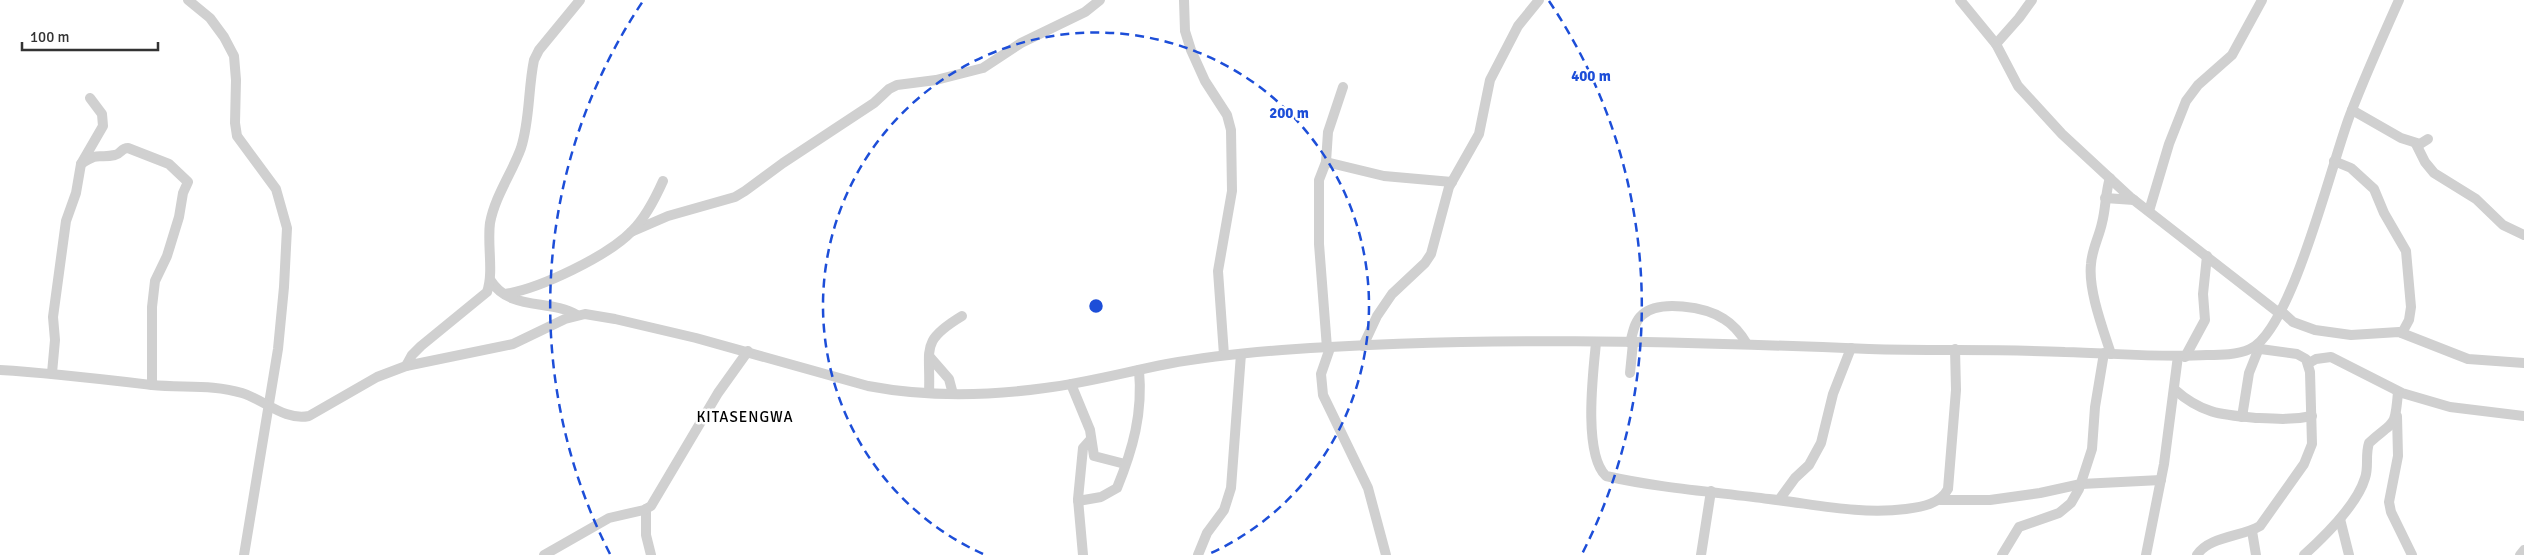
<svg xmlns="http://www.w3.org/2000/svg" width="2524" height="555" viewBox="0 0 2524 555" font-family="Signika,sans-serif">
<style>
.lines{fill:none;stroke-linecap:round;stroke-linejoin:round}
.minor{stroke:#d0d0d0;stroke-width:10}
.ring{fill:none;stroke:#1d4ed8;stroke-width:2.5;stroke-dasharray:9 6}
.labels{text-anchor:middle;stroke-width:5;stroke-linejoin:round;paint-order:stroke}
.quarter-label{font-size:15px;letter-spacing:1px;fill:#000;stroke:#fff}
.centre{fill:#1d4ed8;stroke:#fff;stroke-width:2.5}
.ring-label{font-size:15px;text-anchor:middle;font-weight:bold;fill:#1d4ed8;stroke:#fff;stroke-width:5;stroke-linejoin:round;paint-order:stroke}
</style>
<rect width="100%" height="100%" fill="#fff"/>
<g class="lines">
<g class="minor">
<path d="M188,0L210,18L224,37L234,56L236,80L235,123L237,136L276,189L287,228L284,287L278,349L244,555"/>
<path d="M1184,0L1185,31L1191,50L1205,81L1227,115L1231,130L1232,191L1218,271L1224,355"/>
<path d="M1960,0L1996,44L2018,86L2062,134L2130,197L2279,313"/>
<path d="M1996,44L2019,18L2032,0"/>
<path d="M2352,110L2401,138L2420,144L2428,139"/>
<path d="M2416,144L2425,162L2434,173L2476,199L2503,225L2524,235"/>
<path d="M2334,161L2351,168L2374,189L2384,213L2406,251L2411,307L2409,320L2402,333"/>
<path d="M1326,162L1384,176L1452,182"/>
<path d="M81,164C100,151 97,159 115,155C121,154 121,148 128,148L169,164L188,182L183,193L179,217L167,256L155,281L152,307V385"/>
<path d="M2110,178C2105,194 2106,208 2102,223C2099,237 2092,249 2091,264C2088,290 2103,329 2111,354"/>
<path d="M2105,198L2134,200"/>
<path d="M2149,211L2169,144L2186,101L2198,85L2232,55L2262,0"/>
<path d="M631,232L668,216L735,197L745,191L783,163L874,103L889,89L897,85L936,80L983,68L1021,43L1085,12L1100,0"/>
<path d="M491,281C510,311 550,299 577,315"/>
<path d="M505,294C539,289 608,256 632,231C646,217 655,199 663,181"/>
<path d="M2280,310L2293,322L2315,330L2351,335L2399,332L2468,359L2524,363"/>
<path d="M1596,343C1593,373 1583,454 1606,476C1659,488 1715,492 1769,499C1814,504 1860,515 1906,509C1922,507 1940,504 1948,489L1956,390L1955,349"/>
<path d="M1630,343C1633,333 1634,322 1642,315C1659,299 1706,307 1724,319C1734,325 1741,334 1747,344"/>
<path d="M1363,346L1377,316L1392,294L1425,263L1431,254L1449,187L1479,134L1490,80L1518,26L1539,0"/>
<path d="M1327,348L1319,244V180L1326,162L1328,132L1343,87"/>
<path d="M1330,348L1321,374L1323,395L1368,488L1386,555"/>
<path d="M929,356L949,379L953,394"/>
<path d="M2185,357L2205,320L2203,294L2207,256"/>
<path d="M2309,363L2316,359L2331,357L2402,393L2450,407L2524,416"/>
<path d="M406,366L412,355L421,346L487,292C494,272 487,245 490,223C495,196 512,173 521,148C530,120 528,89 534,60L539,50L580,0"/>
<path d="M0,370C51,373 101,379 152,385C182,388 213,384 242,393C265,400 284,421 309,416L377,377L406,366L513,344L565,319L585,314L615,319L696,338L868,386C926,397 987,396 1045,388C1086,383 1126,372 1167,364C1205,357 1243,353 1282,350C1477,336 1674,341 1869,349C1934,351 1999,349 2065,352C2112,353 2159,358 2207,355C2221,355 2237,355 2250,349C2292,330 2332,161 2350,115C2365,76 2382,38 2399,0"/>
<path d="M52,373L55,340L53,317L66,221L76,193L81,164L103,126L102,114L90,98"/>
<path d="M1630,373L1633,343"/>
<path d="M1071,384L1090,430L1094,456L1125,464"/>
<path d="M2174,389C2202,414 2222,415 2257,418C2277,419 2293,420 2312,416"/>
<path d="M929,393C931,348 919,342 962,316"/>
<path d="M2397,416L2398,456L2389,502L2391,512L2412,555"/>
<path d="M2242,417L2249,373L2259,348"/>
<path d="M1779,500L1795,478L1809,465L1821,443L1833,394L1851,348"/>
<path d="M1940,500H1990L2040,493L2081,484L2161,480"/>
<path d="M1078,501L1101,497L1117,488C1133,449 1143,413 1139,370"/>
<path d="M646,509V535L651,555"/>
<path d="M2340,519L2349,555"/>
<path d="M2252,531L2256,555"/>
<path d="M544,555L609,518L644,510L651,506L718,393L748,351"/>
<path d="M1083,555L1078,499L1083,448L1091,439"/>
<path d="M1198,555L1207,533L1224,510L1231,488L1241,354"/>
<path d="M1701,555L1711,491"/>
<path d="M2002,555L2019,527L2059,513L2071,503L2079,489L2092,449L2095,407L2104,353"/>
<path d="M2146,555L2164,464L2178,356"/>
<path d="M2197,555C2209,536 2242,537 2260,526L2304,464L2312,444L2310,372L2306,359L2297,354L2253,348"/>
<path d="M2304,555C2325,536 2357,505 2365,478C2369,467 2365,455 2369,443C2394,420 2395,430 2398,392"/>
<path d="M2520,555L2524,550"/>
</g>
</g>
<g class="ring">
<path d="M983 554A273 273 0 1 1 1209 554"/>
<path d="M610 554A546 546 0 0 1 643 1M1549 1A546 546 0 0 1 1582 554"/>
</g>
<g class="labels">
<g class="quarter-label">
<text x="745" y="422">KITASENGWA</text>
</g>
</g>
<circle cx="1096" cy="306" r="8" class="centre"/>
<g class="ring-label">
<text x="1591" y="81">400 m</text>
<text x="1289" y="118">200 m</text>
</g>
<path d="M22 42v8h136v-8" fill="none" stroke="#333333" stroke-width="2.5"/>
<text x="30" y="42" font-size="15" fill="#333333" stroke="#ffffff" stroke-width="4" paint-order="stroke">100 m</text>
</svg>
